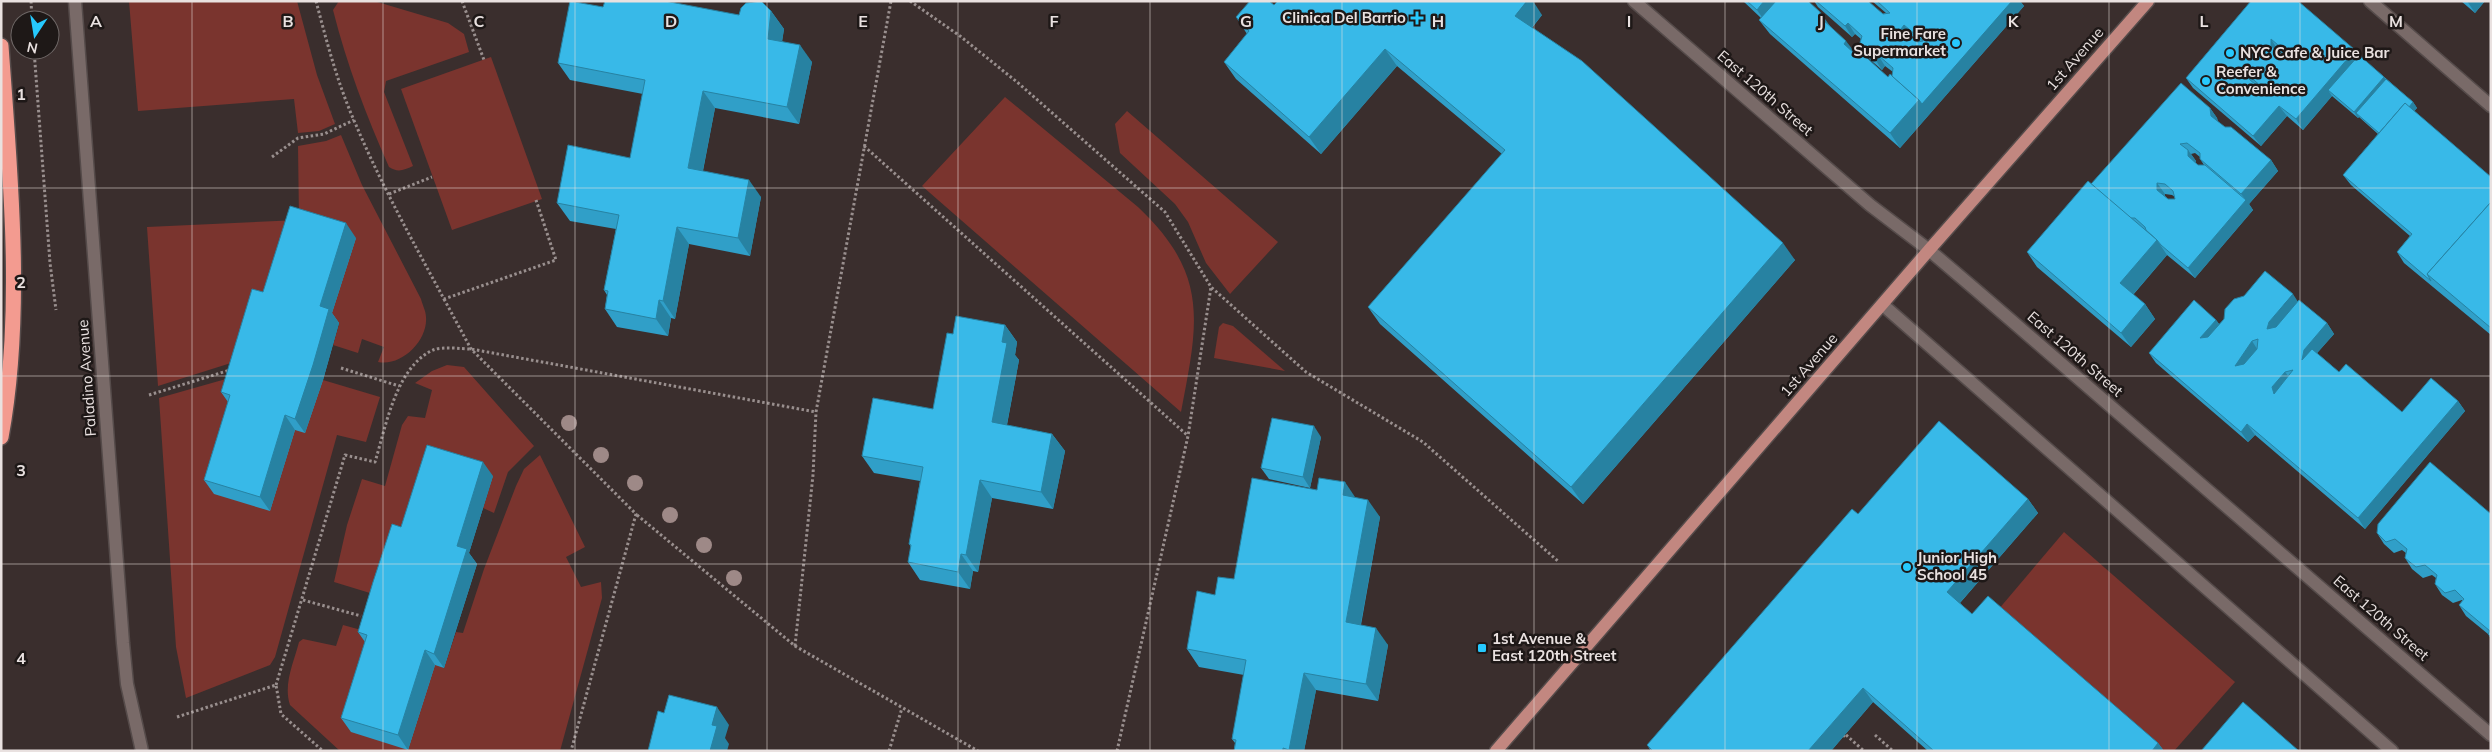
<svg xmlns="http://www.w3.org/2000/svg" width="2492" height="752" viewBox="0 0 2492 752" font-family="Mulish,sans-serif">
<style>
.green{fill:#7a342e}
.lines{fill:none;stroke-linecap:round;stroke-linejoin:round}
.minor-casing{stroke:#554b4a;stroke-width:15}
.primary-casing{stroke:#554b4a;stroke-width:15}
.motorway-casing{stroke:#554b4a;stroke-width:18}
.path{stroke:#998f8e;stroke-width:3;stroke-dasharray:2.5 2.5;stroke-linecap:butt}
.minor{stroke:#796a68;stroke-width:12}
.primary{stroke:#c28780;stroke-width:12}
.motorway{stroke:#f39b90;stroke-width:15}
.tree{fill:#9e8987}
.wall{fill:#309fc8;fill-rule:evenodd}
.shaded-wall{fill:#2782a2}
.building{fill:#38b9e8;stroke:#2782a2;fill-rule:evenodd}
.grid{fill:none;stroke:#e9e1e0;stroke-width:1;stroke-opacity:0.55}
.poi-dot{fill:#26c9fe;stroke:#1e1817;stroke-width:2}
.labels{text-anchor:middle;stroke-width:5;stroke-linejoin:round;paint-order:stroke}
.poi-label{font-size:15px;font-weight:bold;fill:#e9e1e0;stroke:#1e1817;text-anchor:start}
.street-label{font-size:15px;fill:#e9e1e0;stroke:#1e1817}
.grid-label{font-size:16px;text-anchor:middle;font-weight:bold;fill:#e9e1e0;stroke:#1e1817;stroke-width:5;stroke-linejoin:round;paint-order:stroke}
</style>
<rect width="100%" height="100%" fill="#3a2e2d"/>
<g class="green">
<path d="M129,1H297L317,75L335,124L319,131L298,133L294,99L138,111Z"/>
<path d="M339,1H374L448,23L464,34L469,52L386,81L384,92L413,166C404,170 398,173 389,167C366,115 347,65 333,10Z"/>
<path d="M491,57L542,199L452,230L401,89Z"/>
<path d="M1005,97L1138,207C1210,275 1198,323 1181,412L922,186Z"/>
<path d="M1127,111L1278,242L1230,294L1206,263L1188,222L1175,204L1120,153L1115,124Z"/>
<path d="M341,135L362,185L421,299C422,304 426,311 426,317C428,341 401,367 378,362L384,347L362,339L358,353L333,345L339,324L231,363L158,386L147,227L299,220L298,146L326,141Z"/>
<path d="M1223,323L1233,326L1285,371L1214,358L1219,327Z"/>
<path d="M447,365L464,367L534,446L508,472L494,513L483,508L493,476L383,597L334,582L347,525L362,479L385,486L402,425L408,416L425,418L432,390L415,383L432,371Z"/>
<path d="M240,375L295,430L323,380L380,397L366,442L337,435L275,657L270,665L186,698L176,647L159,398Z"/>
<path d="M540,455L585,547L566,557L581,587L601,582L602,598L560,751H340L290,705C283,684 294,662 299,642L303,639L336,646L343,625L372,633L444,668L456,632L463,633L484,569L516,486L524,469Z"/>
<path d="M2064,532L2235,682L2174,751H2161L1998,610Z"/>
</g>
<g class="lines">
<defs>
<g id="minor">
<path d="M75,1L123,643L127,684L142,751"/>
<path d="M1634,1L1870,205L1929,250L1976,290L2491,735"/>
<path d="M2370,1L2491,106"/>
<path d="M1883,305L2392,751"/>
</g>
<path id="primary" d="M1496,751L1929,250L2148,1"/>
<path id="motorway" d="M1,46C10,171 24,314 1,437"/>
</defs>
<use href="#minor" class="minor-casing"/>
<use href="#primary" class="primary-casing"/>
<use href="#motorway" class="motorway-casing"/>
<g class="path">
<path d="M31,1L32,20"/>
<path d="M316,1C327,43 338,85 356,125C381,184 413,242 444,299L556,260L536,200"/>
<path d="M462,1L484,60"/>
<path d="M910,1L960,36L1017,82L1165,212L1211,287L1306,372L1423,442L1559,562"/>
<path d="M34,50L50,263L56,310"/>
<path d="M864,146L1187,435"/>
<path d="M272,157L298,138L324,134L354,120"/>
<path d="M389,194L432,177"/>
<path d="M444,299L471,349L636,514L571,751"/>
<path d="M341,368L399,386"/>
<path d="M149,395L230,370"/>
<path d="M637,515L795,646L978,751"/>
<path d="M303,600L361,616"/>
<path d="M795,646L813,475L816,412L891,1"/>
<path d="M276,685L345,455L375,462C386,426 396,367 433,350C443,346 461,349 471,349L816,412"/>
<path d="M177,717L276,685L281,714L323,751"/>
<path d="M1875,735L1893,751"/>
<path d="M1843,737L1845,734L1864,751"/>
<path d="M889,751L902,708"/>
<path d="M1117,751L1188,436L1211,287"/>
</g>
<use href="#minor" class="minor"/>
<use href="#primary" class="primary"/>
<use href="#motorway" class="motorway"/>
</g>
<g class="tree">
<circle cx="569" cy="423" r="8"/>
<circle cx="601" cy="455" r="8"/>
<circle cx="635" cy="483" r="8"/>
<circle cx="670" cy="515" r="8"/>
<circle cx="704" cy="545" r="8"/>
<circle cx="734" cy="578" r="8"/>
</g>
<g class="wall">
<path d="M1743,1H1808L1820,12L1830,27L1854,52L1888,77L1892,76L1893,72L1885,66L1882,70L1866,56L1859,46L1861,39L1855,34L1852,37L1818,7L1814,1H1868L1883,14L1886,13L1872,1H2020L2024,6L1900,148L1770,34L1759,20L1761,18ZM1911,35L1919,42H1917L1910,37Z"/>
<path d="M2251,1L2355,50L2359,55L2413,102L2417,108L2414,111L2491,177V335L2404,263L2397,252L2410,236L2351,185L2343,175L2378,134L2359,117L2358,118L2332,96L2303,130L2287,116L2261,146L2193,88L2186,78ZM2278,50L2288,58H2286L2278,52Z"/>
<path d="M2461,1H2485L2475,13Z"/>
<path d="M1274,5L1542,15L1532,28L1795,260L1583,504L1380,324L1368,307L1502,154L1397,66L1321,154L1236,79L1224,62L1247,34L1236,17Z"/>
<path d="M603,7L739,15L771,11L784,29L782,41L812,62L799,124L715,108L703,171L761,197L750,256L689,244L675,319L671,318L668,336L617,327L605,309L607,295L604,290L616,229L570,221L557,203L630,158L643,94L570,80L558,63Z"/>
<path d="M2210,108L2217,118L2218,122L2271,160L2278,171L2249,204L2253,210L2195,278L2167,255L2133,295L2145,304L2155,319L2131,347L2037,267L2027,252L2091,184ZM2195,153L2200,157V159L2204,165H2198L2195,163L2196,161L2191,154ZM2165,194L2172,195L2175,197V199H2168L2165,196Z"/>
<path d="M356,238L332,313L339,323L323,380L305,433L295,430L270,511L214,494L204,480L228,402L221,392L263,292Z"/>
<path d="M2298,301L2327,323L2334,334L2317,353L2339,372L2402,412L2458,401L2465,411L2365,529L2255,435L2248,442L2156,363L2149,353L2216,320L2219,324Z"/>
<path d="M1005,325L1017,342L1015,355L1019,360L1007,425L1052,434L1065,451L1053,509L992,498L978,572L973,571L970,589L920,580L908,562L911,547L909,544L920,481L874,473L862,456L933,409L953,334Z"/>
<path d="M1321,437L1310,488L1269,479L1261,468Z"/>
<path d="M493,476L469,553L477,564L444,668L435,665L408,750L351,732L341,718L365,642L358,632L401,527Z"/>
<path d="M1355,497L1380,517L1361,625L1388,645L1378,701L1316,690L1304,751H1234L1235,743L1232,739L1244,675L1199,667L1187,649L1215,595L1234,579Z"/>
<path d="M2028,499L2038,513L1960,603L1972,614L2158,743L2164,751H1928L1873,702L1831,751H1651L1647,745L1858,514Z"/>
<path d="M2491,514V639L2488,634L2466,616L2459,605L2462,601V600L2453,603L2442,595L2435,584L2436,578L2432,575L2423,578L2412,569L2405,558L2406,553L2402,550L2394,553L2384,544L2377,533Z"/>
</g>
<g class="shaded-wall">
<path d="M1527,1H1533L1542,15L1527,33L1515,16Z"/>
<path d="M1764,1H1781L1764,20L1757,10Z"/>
<path d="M2012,1H2020L2024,6L1900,148L1890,133L1919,100Z"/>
<path d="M2467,1H2485L2475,13Z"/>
<path d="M771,11L784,29L780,56L768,39Z"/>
<path d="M1820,12L1830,26L1831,33L1821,18Z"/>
<path d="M1848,23L1855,34L1852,37L1845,26Z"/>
<path d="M1904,25L1911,35L1908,39L1901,29Z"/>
<path d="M2271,39L2278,50V56L2271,46Z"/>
<path d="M1846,41L1857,55L1844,44Z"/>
<path d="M800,45L812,62L799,124L787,107Z"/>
<path d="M1385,49L1397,66L1321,154L1309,137Z"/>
<path d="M2355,50L2363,61L2328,90L2332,96L2303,130L2296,119Z"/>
<path d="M1878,55L1885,66L1882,70L1875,59Z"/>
<path d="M2384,77L2388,83L2356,113L2359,117L2358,118L2354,112Z"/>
<path d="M703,91L715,108L700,185L688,168Z"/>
<path d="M2413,102L2417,108L2388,142L2384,137Z"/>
<path d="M2279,106L2287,116L2261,146L2253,136Z"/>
<path d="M2210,108L2217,118L2219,127L2211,116Z"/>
<path d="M2188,150L2196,161L2195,167L2188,156Z"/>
<path d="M2271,160L2278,171L2249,204L2253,210L2195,278L2188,268L2246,200L2241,194Z"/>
<path d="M749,180L761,197L750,256L738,238Z"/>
<path d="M2157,183L2165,194L2164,200L2157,190Z"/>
<path d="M346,223L356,238L332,313L339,323L323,380L305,433L295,419L320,306Z"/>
<path d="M677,227L689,244L675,319L663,301Z"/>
<path d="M2157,240L2167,255L2130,298L2120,283Z"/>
<path d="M1783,243L1795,260L1583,504L1571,487Z"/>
<path d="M2293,294L2300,305L2274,339L2267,329L2269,322Z"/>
<path d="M659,300L671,318L668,336L656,319Z"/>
<path d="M2145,304L2155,319L2131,347L2121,333Z"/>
<path d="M2216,320L2224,330L2207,349L2200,338Z"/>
<path d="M2327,323L2334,334L2311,360H2302L2304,350Z"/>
<path d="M1005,325L1017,342L1015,355L1019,360L1004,440L992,422L1002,342Z"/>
<path d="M2252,341L2259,352L2242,376L2235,366Z"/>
<path d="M2285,372L2293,382L2274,394L2272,387Z"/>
<path d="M2458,401L2465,411L2365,529L2358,518Z"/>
<path d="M285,415L295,430L270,511L260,497Z"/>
<path d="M2247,424L2255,435L2248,442L2241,432Z"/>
<path d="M1314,426L1321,437L1310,488L1303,477Z"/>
<path d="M1052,434L1065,451L1053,509L1041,492Z"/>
<path d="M483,462L493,476L469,553L477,564L444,668L434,654L457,546Z"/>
<path d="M980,480L992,498L978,572L966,555Z"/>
<path d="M1345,482L1357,500L1343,495Z"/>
<path d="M2028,499L2038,513L1957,606L1947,592Z"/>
<path d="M1368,500L1380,517L1358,639L1346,622Z"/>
<path d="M961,554L973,571L970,589L958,572Z"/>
<path d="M1376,628L1388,645L1378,701L1366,684Z"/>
<path d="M425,650L435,665L408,750L398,735Z"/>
<path d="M1304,673L1316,690L1304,751H1290L1289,750Z"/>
<path d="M1863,688L1873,702L1831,751H1808Z"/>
<path d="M717,707L729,725L725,738L729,744L727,751H710L712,725Z"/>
<path d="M2158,743L2164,751H2152Z"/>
</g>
<g class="building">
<path d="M570,1L603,7L605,1H665L739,15L741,8L746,3L761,1L771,11L768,39L800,45L787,107L703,91L688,168L749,180L738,238L677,227L663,301L659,300L656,319L605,309L608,291L604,290L619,215L557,203L568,145L630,158L645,80L558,63Z"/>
<path d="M1250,1H1269L1274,5L1278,1H1527L1515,16L1582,61L1783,243L1571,487L1368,307L1505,150L1385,49L1309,137L1224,62L1249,31L1236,17Z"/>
<path d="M1747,1H1764L1757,10Z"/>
<path d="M1776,1H1808L1820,12L1821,18L1846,41L1844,44L1854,53L1857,49L1888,77L1890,74L1919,100L1890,133L1759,20Z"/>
<path d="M1816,1H1868L1883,14L1890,13L1877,1H2012L1922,104L1919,100L1892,76L1893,68L1878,55L1875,59L1859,46L1862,36L1848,23L1845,26ZM1904,25L1923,41L1917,42L1901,29Z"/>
<path d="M2251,1H2298L2355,50L2296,119L2279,106L2253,136L2186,78ZM2271,39L2293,58H2286L2271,46ZM2242,73L2248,75L2262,87L2263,91Z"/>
<path d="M2359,55L2384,77L2354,112L2328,90Z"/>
<path d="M2386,79L2413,102L2409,107L2405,103L2379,133L2356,113Z"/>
<path d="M2181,83L2210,108L2211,116L2225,127H2231L2271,160L2241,194L2200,159V153L2187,143L2180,144L2188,150V156L2198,165H2205L2246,200L2188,268L2161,245L2157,240L2146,230L2145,227L2135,218H2130L2091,184ZM2157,183L2165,184L2173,191L2175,199H2168L2157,190Z"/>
<path d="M2405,103L2491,177V202L2427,274L2431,281L2397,252L2412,234L2343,175Z"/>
<path d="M2088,181L2157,240L2120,283L2145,304L2121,333L2027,252Z"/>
<path d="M2491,202V328L2427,274Z"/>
<path d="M290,206L346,223L320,306L329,309L313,365L295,419L285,415L260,497L204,480L230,395L221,392L252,289L263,292Z"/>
<path d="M2265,271L2293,294L2269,322L2267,329L2276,327L2299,300L2327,323L2304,350L2302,360L2312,349L2339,372L2346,364L2402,412L2431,378L2458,401L2358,518L2247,424L2241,432L2149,353L2194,300L2216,320L2200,338L2208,337L2224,319L2225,309L2234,299L2244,296ZM2258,339L2257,349L2244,364L2235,366L2252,341ZM2293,370L2274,394L2272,387L2285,372Z"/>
<path d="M956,316L1005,325L1002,342L1007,343L992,422L1052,434L1041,492L980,480L966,555L961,554L958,572L908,562L911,545L909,544L923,467L862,456L873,398L933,409L947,333L953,334Z"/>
<path d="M1272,418L1314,426L1303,477L1261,468Z"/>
<path d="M1939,421L2028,499L1947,592L1972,614L1988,596L2158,743L2152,751H1934L1863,688L1808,751H1653L1647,745L1852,509L1858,514Z"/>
<path d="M427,445L483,462L457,546L467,549L434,654L425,650L398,735L341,718L367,635L358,632L373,582L392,524L401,527Z"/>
<path d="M2430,462L2491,514V637L2488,634L2490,631L2459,605L2464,599L2455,590L2445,593L2435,584L2437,575L2425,565L2416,567L2405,558L2407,549L2395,539L2386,542L2377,533L2378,524Z"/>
<path d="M1252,478L1317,490L1319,478L1345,482L1343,495L1368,500L1346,622L1376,628L1366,684L1304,673L1289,750L1283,748V751H1234L1236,740L1232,739L1246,660L1187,649L1197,591L1215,595L1218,577L1234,579Z"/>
<path d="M669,695L717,707L712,725L717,726L710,751H648L658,711L664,713Z"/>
<path d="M2243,702L2299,751H2201Z"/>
</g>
<path class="grid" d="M192,1V751M383,1V751M575,1V751M767,1V751M958,1V751M1150,1V751M1342,1V751M1534,1V751M1725,1V751M1917,1V751M2109,1V751M2300,1V751M1,188H2491M1,376H2491M1,564H2491"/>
<g class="poi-dot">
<path d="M1414.5 10.5h5v5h5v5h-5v5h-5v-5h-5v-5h5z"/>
<circle cx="1956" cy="43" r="5"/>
<circle cx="2230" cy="53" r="5"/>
<circle cx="2206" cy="81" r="5"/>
<circle cx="1907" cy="567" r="5"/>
<rect x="1477" y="643" width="10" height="10" rx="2.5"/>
</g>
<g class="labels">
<g class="poi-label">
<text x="1406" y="23" text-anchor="end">Clinica Del Barrio</text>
<text x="1946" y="39" text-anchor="end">Fine Fare<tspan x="1946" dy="17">Supermarket</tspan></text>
<text x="2240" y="58">NYC Cafe &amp; Juice Bar</text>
<text x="2216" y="77">Reefer &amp;<tspan x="2216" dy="17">Convenience</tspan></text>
<text x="1917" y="563">Junior High<tspan x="1917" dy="17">School 45</tspan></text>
<text x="1492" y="644">1st Avenue &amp;<tspan x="1492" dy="17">East 120th Street</tspan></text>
</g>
<g class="street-label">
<text transform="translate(2075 59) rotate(-49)" y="5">1st Avenue</text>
<text transform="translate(1765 93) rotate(41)" y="5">East 120th Street</text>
<text transform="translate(2075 354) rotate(41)" y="5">East 120th Street</text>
<text transform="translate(1809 365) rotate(-49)" y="5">1st Avenue</text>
<text transform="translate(87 378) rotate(-94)" y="5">Paladino Avenue</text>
<text transform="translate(2381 618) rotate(41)" y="5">East 120th Street</text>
</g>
</g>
<g class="grid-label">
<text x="96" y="27">A</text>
<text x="288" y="27">B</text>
<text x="479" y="27">C</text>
<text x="671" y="27">D</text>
<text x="863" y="27">E</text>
<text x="1054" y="27">F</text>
<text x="1246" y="27">G</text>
<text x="1438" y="27">H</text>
<text x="1629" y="27">I</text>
<text x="1821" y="27">J</text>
<text x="2013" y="27">K</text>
<text x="2204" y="27">L</text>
<text x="2396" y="27">M</text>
<text x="21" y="100">1</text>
<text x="21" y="288">2</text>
<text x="21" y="476">3</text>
<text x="21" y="664">4</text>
</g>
<rect width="2492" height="752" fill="none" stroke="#e9e1e0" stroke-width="5"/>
<g transform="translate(35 35) rotate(192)"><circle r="24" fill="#1e1817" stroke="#6f6867"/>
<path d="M0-4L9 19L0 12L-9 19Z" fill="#26c9fe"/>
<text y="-8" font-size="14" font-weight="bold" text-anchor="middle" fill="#e9e1e0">N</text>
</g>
</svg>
